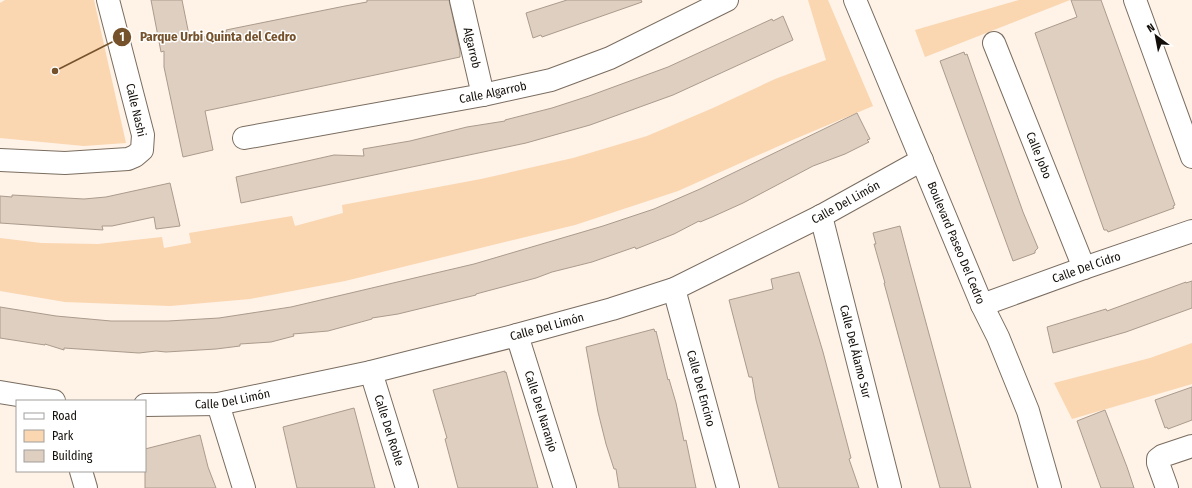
<svg xmlns="http://www.w3.org/2000/svg" width="1192" height="488" viewBox="0 0 1192 488" font-family="'Fira Sans Condensed',sans-serif">
<style>
.green{fill:#fad6b1}
.building{fill:#decfc0;stroke:#aa9b8d}
.lines{fill:none;stroke-linecap:round;stroke-linejoin:round}
.minor-casing{stroke:#7a6d60;stroke-width:24}
.minor{stroke:#fff;stroke-width:22}
.labels{text-anchor:middle;stroke-width:3;stroke-linejoin:round;paint-order:stroke}
.street-label{font-size:12px;fill:#130e09;stroke:#fff}
.leader{fill:none;stroke:#75522b;stroke-width:1.5}
.callout-dot{fill:#75522b;stroke:#fff;stroke-width:1.5}
.mark-label{font-size:12px;text-anchor:middle;font-weight:bold;fill:#fff}
.callout-label{font-size:13px;text-anchor:middle;font-weight:bold;fill:#75522b;stroke:#fff;stroke-width:3;stroke-linejoin:round;paint-order:stroke}
</style>
<rect width="100%" height="100%" fill="#fff2e6"/>
<g class="green">
<path d="M5,0H94L126,143L84,146L0,138V3Z"/>
<path d="M808,0H828L873,106L790,141L678,191L575,225L345,281L250,299L170,306L65,302L0,291V238L41,243L98,244L162,237L164,248L191,243L189,233L292,216L295,226L343,213L342,205L481,179L573,158L647,136L713,108L775,79L826,60Z"/>
<path d="M1019,0H1070L925,57L915,30Z"/>
<path d="M1192,343V384L1072,419L1054,383L1150,358Z"/>
</g>
<g class="building">
<path d="M151,0H182L190,40L227,32L226,30L345,6L367,2V0H449L460,50V57L205,111L213,150L183,157L164,67V51L161,52Z"/>
<path d="M567,0H641L642,2L542,37L541,35L533,38L526,13Z"/>
<path d="M1071,0H1101L1175,205L1173,206L1174,208L1108,232L1107,230H1104L1086,179L1035,33L1077,17Z"/>
<path d="M783,16L793,40L673,95L590,125L526,143L241,203L236,177L334,155L364,156L363,149L410,141L467,127L505,121V120L552,108L589,96L668,67L772,19L773,21Z"/>
<path d="M964,52L965,55L967,54L975,77L1023,212L1038,248L1035,251V253L1013,261L940,61Z"/>
<path d="M857,113L870,139L867,140L869,142L845,154L813,166L743,203L712,217L700,222L699,221L674,234L636,249L635,247L592,262L552,272L536,278L476,294V295L398,314L372,318V319L328,331L293,334L294,336L271,342L240,344V346L216,349L166,352L156,351L139,353L64,348V350L45,344V345L0,338V307L56,316L111,321H168L219,318L291,307L474,264L603,226L654,209L700,189Z"/>
<path d="M170,183L180,226L156,229L154,217L112,226H102L103,230L0,223V196L12,197V195L84,199L106,197Z"/>
<path d="M900,226L910,264L971,488H940L884,283H885L874,244H876L873,233Z"/>
<path d="M799,272L823,352L851,458L849,459L859,488H779L766,439L756,400L752,377H749L729,300L773,289L771,279Z"/>
<path d="M1192,281V308L1126,332L1053,353L1047,327L1106,309L1107,311L1186,282V283Z"/>
<path d="M654,329L655,332L656,331L668,380L669,379L676,403L684,441L686,440L696,488H619L616,469H614L606,444L598,412L586,347Z"/>
<path d="M505,371V373L506,372L538,488H458L445,439L447,438L433,390Z"/>
<path d="M1192,387V420L1168,429L1167,427L1165,428L1155,400Z"/>
<path d="M354,408L375,488H297L283,427Z"/>
<path d="M1105,410L1127,467L1134,488H1101L1077,421Z"/>
<path d="M200,435L208,467L216,488H145V449Z"/>
</g>
<g class="lines">
<defs>
<g id="minor">
<path id="s1" d="M461,0L483,95"/>
<path id="s2" d="M855,0L982,305L998,337L1028,411L1050,488"/>
<path d="M1135,0L1192,157"/>
<path id="s3" d="M994,43L1084,268"/>
<path id="s4" d="M244,138L483,95L551,80L610,58L727,0"/>
<path d="M0,160L65,163L128,159L135,156L142,150L143,135L108,0"/>
<path id="s5" d="M821,216L890,488"/>
<path id="s6" d="M674,289L728,488"/>
<path id="s7" d="M982,305L1084,268L1192,231"/>
<path id="s8" d="M517,335L565,488"/>
<path id="s9" d="M371,372L407,488"/>
<path d="M0,392L54,401"/>
<path d="M218,404L244,488"/>
<path id="s10" d="M145,405L218,404L371,372L517,335L612,309L674,289L821,216L922,160"/>
<path d="M81,471L86,488"/>
<path d="M1167,488L1158,463V459L1162,456L1192,446"/>
</g>
</defs>
<use href="#minor" class="minor-casing"/>
<use href="#minor" class="minor"/>
</g>
<g class="labels">
<g class="street-label">
<text dy="4" stroke="none"><textPath href="#s1" startOffset="49">Algarrob</textPath></text>
<text dy="4" stroke="none"><textPath href="#s4" startOffset="253">Calle Algarrob</textPath></text>
<text transform="translate(136 110) rotate(77)" y="4">Calle Nashi</text>
<text dy="4" stroke="none"><textPath href="#s3" startOffset="121">Calle Jobo</textPath></text>
<text dy="4" stroke="none"><textPath href="#s10" startOffset="736">Calle Del Limón</textPath></text>
<text dy="4" stroke="none"><textPath href="#s2" startOffset="263">Boulevard Paseo Del Cedro</textPath></text>
<text dy="4" stroke="none"><textPath href="#s7" startOffset="111">Calle Del Cidro</textPath></text>
<text dy="4" stroke="none"><textPath href="#s10" startOffset="411">Calle Del Limón</textPath></text>
<text dy="4" stroke="none"><textPath href="#s5" startOffset="140">Calle Del Álamo Sur</textPath></text>
<text dy="4" stroke="none"><textPath href="#s6" startOffset="103">Calle Del Encino</textPath></text>
<text dy="4" stroke="none"><textPath href="#s10" startOffset="88">Calle Del Limón</textPath></text>
<text dy="4" stroke="none"><textPath href="#s8" startOffset="80">Calle Del Naranjo</textPath></text>
<text dy="4" stroke="none"><textPath href="#s9" startOffset="61">Calle Del Roble</textPath></text>
</g>
</g>
<path class="leader" d="M55 71L122 37"/>
<g class="callout-dot">
<circle cx="55" cy="71" r="4"/>
<circle cx="122" cy="37" r="10"/>
</g>
<g class="mark-label">
<text x="122" y="41">1</text>
</g>
<g class="callout-label">
<text x="218" y="41">Parque Urbi Quinta del Cedro</text>
</g>
<rect x="16" y="400" width="130" height="72" fill="#ffffff" stroke="#a19f9d"/>
<rect x="24" y="413" width="20" height="6" fill="#ffffff" stroke="#a19f9d"/>
<text x="52" y="420" font-size="12" fill="#130e09">Road</text>
<rect x="24" y="430" width="20" height="12" fill="#fad6b1" stroke="#a19f9d"/>
<text x="52" y="440" font-size="12" fill="#130e09">Park</text>
<rect x="24" y="450" width="20" height="12" fill="#decfc0" stroke="#a19f9d"/>
<text x="52" y="460" font-size="12" fill="#130e09">Building</text>
<g transform="translate(1156 36) rotate(328)" stroke="#ffffff" stroke-width="3" paint-order="stroke">
<path d="M0-3L7 15L0 10L-7 15Z" fill="#130e09"/>
<text y="-6" font-size="11" font-weight="bold" text-anchor="middle" fill="#130e09">N</text>
</g>
</svg>
